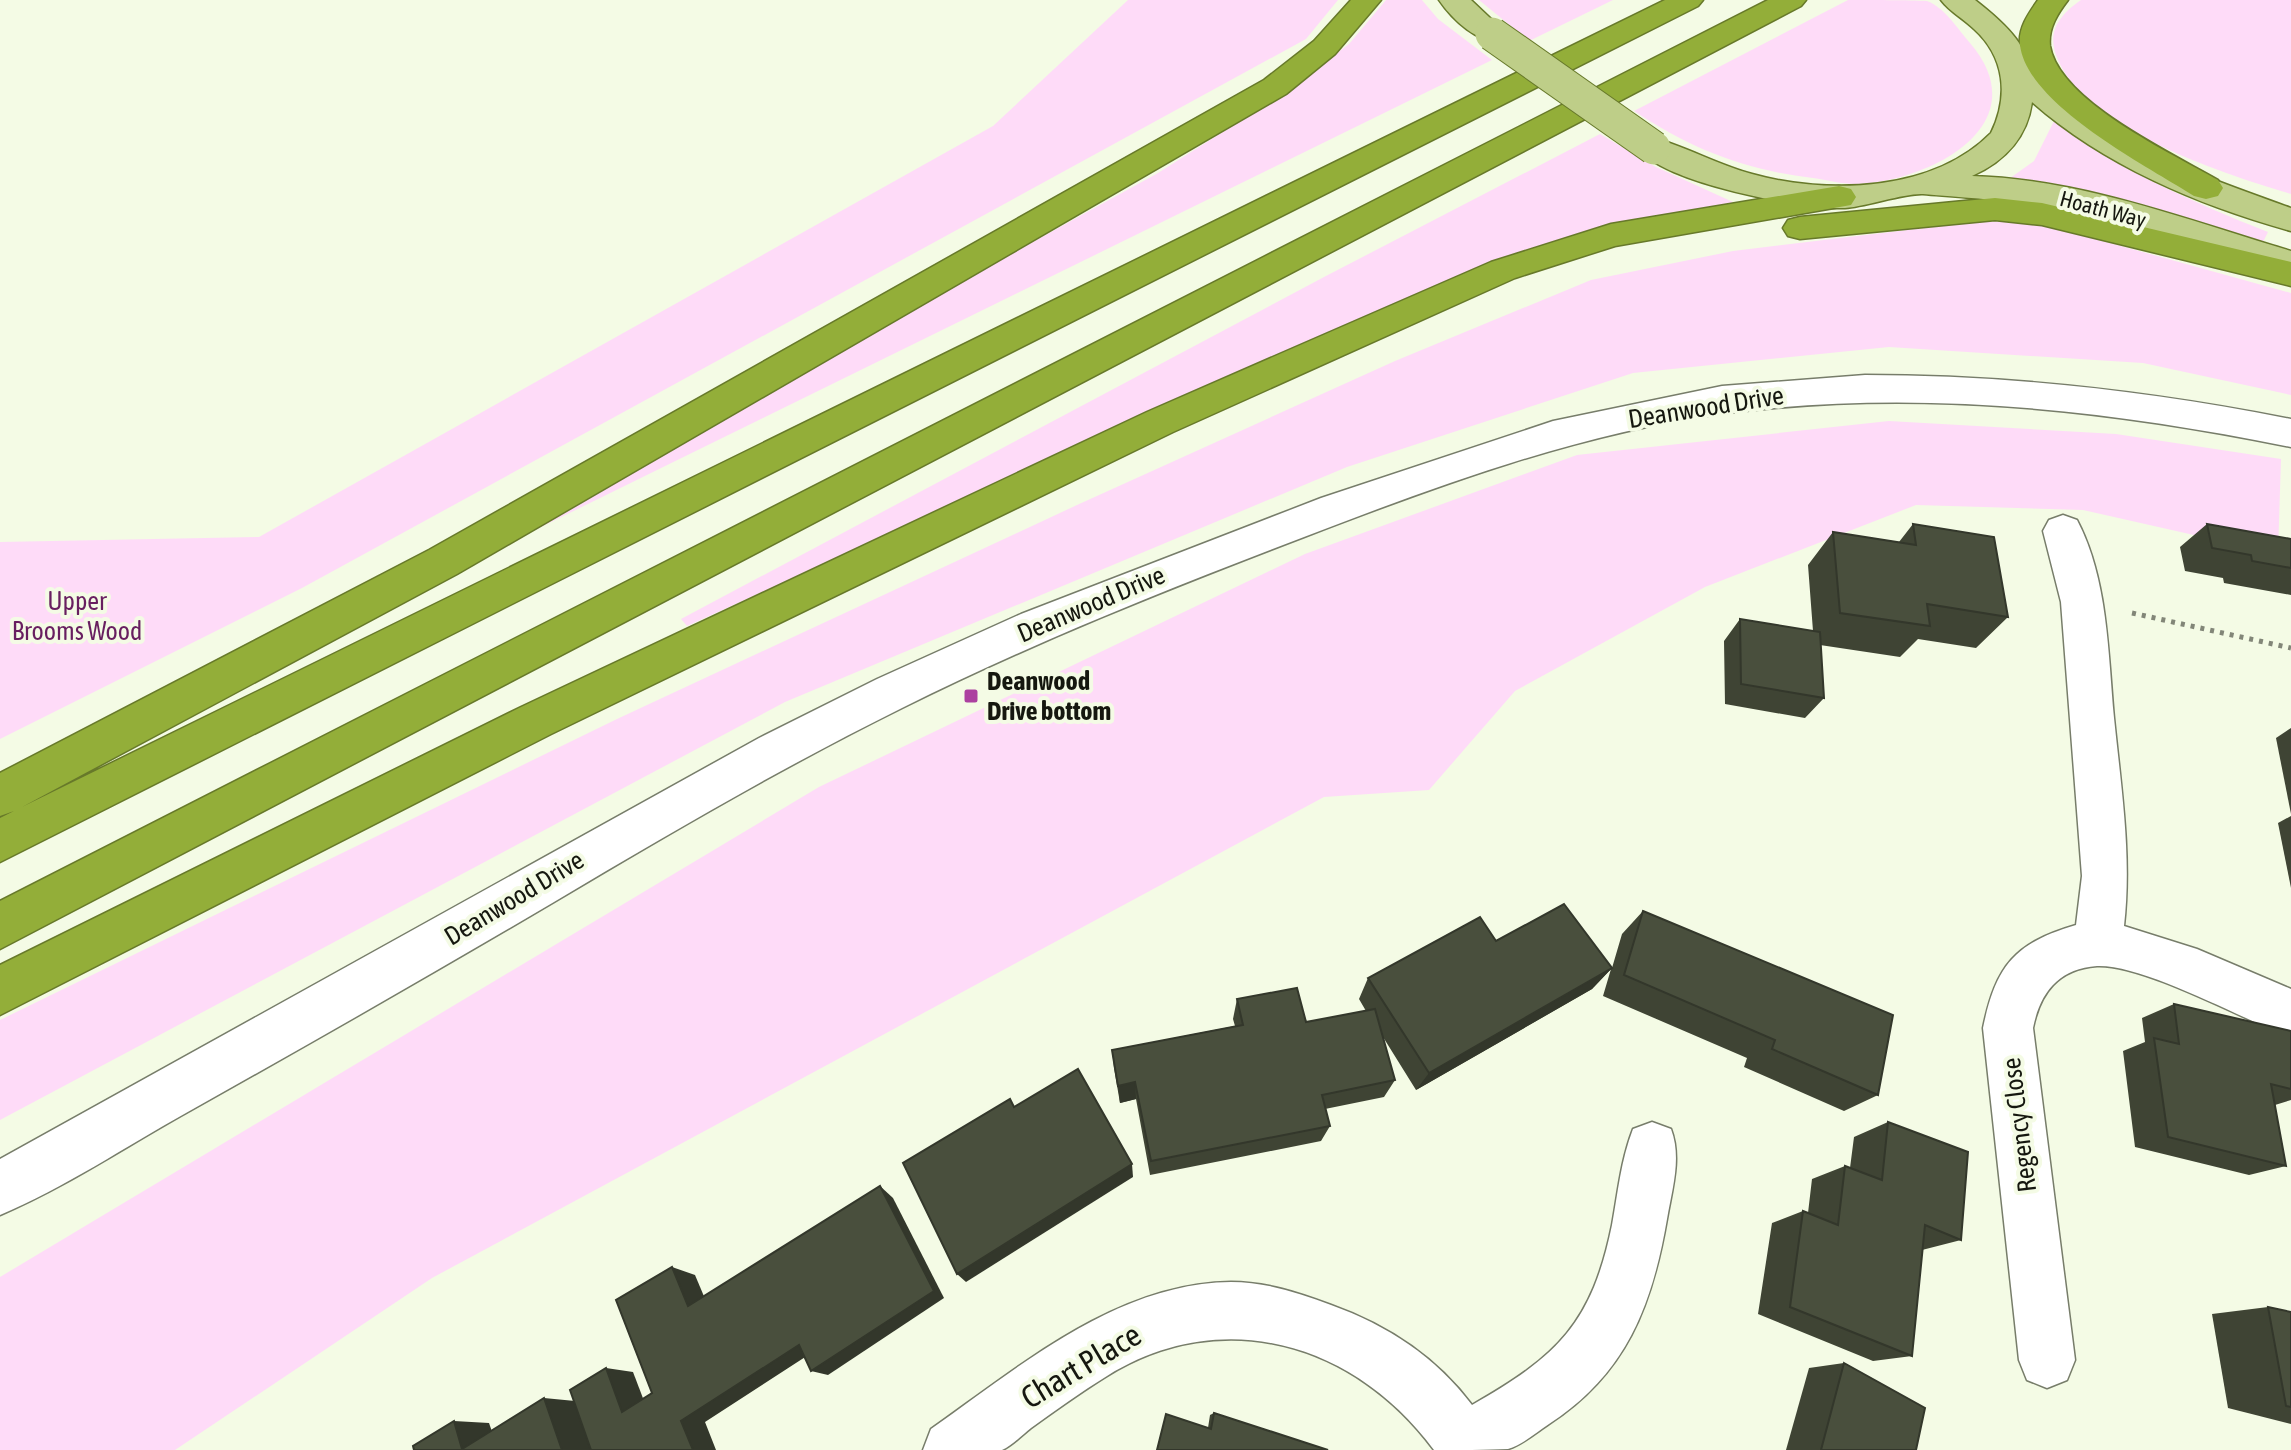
<svg xmlns="http://www.w3.org/2000/svg" width="2291" height="1450" viewBox="0 0 2291 1450" font-family="'Asap Condensed',sans-serif">
<style>
.green{fill:#fedbf8}
.lines{fill:none;stroke-linecap:round;stroke-linejoin:round}
.minor-casing{stroke:#777d6a;stroke-width:3}
.major-casing{stroke:#67792a;stroke-width:3}
.highway-casing{stroke:#67792a;stroke-width:3}
.path{stroke:#828678;stroke-width:5;stroke-dasharray:4 6;stroke-linecap:butt}
.minor{fill:#fff;fill-rule:evenodd}
.major{fill:#bece88;fill-rule:evenodd}
.highway{fill:#93ae39;fill-rule:evenodd}
.major-bridge-casing{stroke:#67792a;stroke-width:35;stroke-linecap:butt}
.major-bridge{stroke:#bece88;stroke-width:33}
.wall{fill:#3f4434}
.shaded-wall{fill:#33372b}
.building{fill:#494f3d;stroke:#33372b;stroke-width:2}
.poi-dot{fill:#ac40a0;stroke:#f4fbe5;stroke-width:3}
.labels{text-anchor:middle;stroke-width:8;stroke-linejoin:round;paint-order:stroke}
.far-street-label{font-size:22px;fill:#15170f;stroke:#f4fbe5}
.street-label{font-size:26px;fill:#15170f;stroke:#f4fbe5}
.park-label{font-size:26px;fill:#681f60;stroke:#f4fbe5}
.poi-label{font-size:26px;font-weight:bold;fill:#15170f;stroke:#f4fbe5;text-anchor:start}
.near-street-label{font-size:32px;fill:#15170f;stroke:#f4fbe5}
</style>
<rect width="100%" height="100%" fill="#f4fbe5"/>
<g class="green">
<path d="M1128,0H1338L1306,39L302,588L0,739V542L259,537L993,126Z"/>
<path d="M1386,0H1422L1438,19L1492,60L484,555L792,375L1158,173L1278,97L1349,44Z"/>
<path d="M1479,0H1613L1529,41Z"/>
<path d="M1848,0C1868,0 1910,0 1927,1C1944,7 1958,29 1970,43C2040,125 1929,182 1855,184C1842,184 1827,180 1813,178C1745,170 1691,149 1634,111Z"/>
<path d="M2081,0H2291V194C2222,173 2082,129 2056,55C2047,30 2061,14 2081,0Z"/>
<path d="M2054,121C2120,170 2192,202 2268,232L2261,246L2006,181L2034,161Z"/>
<path d="M1600,134L1656,167L1744,207L1629,226L1230,381L687,626L681,619L1324,277Z"/>
<path d="M2027,220L2291,293V395L2143,363L1889,347L1633,373L1347,467L785,702L0,1120V1020L617,719L1077,505L1395,361L1591,280L1733,251L1974,222Z"/>
<path d="M1889,421L2116,434L2281,459L2278,554L2083,510L1916,505L1705,587L1515,691L1429,790L1324,797L432,1278L175,1450H0V1277L819,787L1305,554L1577,455Z"/>
</g>
<g class="lines">
<defs>
<g id="minor">
<path d="M1865,375C2009,375 2149,391 2291,419V447C2104,409 1912,388 1721,414C1577,434 1439,485 1304,537C1168,589 1032,643 902,708C783,767 668,834 554,902C432,974 309,1044 186,1113C125,1147 64,1188 0,1215V1159L759,738L877,679L1021,614L1321,498L1553,421L1722,386Z"/>
<path d="M2063,515L2077,520C2108,579 2108,653 2114,718C2121,787 2132,856 2124,926L2197,949L2291,989V1038C2245,1020 2143,964 2097,966C2058,969 2040,993 2033,1028L2075,1360L2067,1380L2047,1388L2027,1380L2019,1360L1983,1028C1996,965 2015,943 2076,925L2082,876L2061,602L2043,531L2049,520Z"/>
<path d="M1652,1122L1671,1129C1682,1158 1672,1189 1667,1219C1652,1306 1626,1374 1549,1424C1537,1432 1522,1445 1508,1449C1488,1450 1456,1450 1434,1450C1355,1343 1223,1304 1107,1376C1081,1392 1056,1410 1031,1428C1023,1434 1012,1446 1002,1450C986,1450 942,1450 923,1450L931,1429C1019,1367 1117,1283 1231,1282C1266,1282 1299,1293 1331,1305C1387,1325 1436,1357 1472,1405C1558,1356 1592,1323 1612,1225C1618,1192 1621,1160 1633,1129Z"/>
</g>
<g id="major">
<path d="M1439,0H1471L1507,34L1503,40C1479,46 1452,19 1439,0Z"/>
<path d="M1941,0H1975L1980,4C1995,16 2009,28 2019,43C2024,52 2027,63 2033,70C2099,141 2202,176 2291,208V231C2200,206 2103,165 2032,102C2027,138 2005,161 1972,176C2081,179 2188,220 2291,251V275C2217,254 2144,226 2068,211C2020,201 1971,198 1923,194C1905,193 1868,206 1845,208C1804,210 1660,182 1638,148L1643,141L1654,138C1687,147 1718,165 1752,174C1827,195 1933,192 1991,133C2009,96 2005,57 1974,29C1964,19 1950,12 1941,0Z"/>
</g>
<g id="highway">
<path d="M1351,0H1381L1335,54L1286,94L457,574L22,807L1665,0H1703L1698,6L0,862V818L14,811L0,816V773L429,550L1264,80L1314,41Z"/>
<path d="M1768,0H1806L1801,6L0,949V901Z"/>
<path d="M2038,0H2068C2058,13 2048,28 2050,46C2059,101 2173,154 2218,180L2223,188L2218,196L2206,199L2194,196C2147,166 2027,105 2020,45C2018,28 2029,13 2038,0Z"/>
<path d="M1839,186L1851,189L1856,197L1851,205L1615,246L1515,278L1173,432L551,734L0,1015V965L519,708L1147,412L1491,262L1611,224Z"/>
<path d="M1995,198L2042,203L2291,262V286L2042,225L1995,220L1800,239L1788,236L1783,228L1788,220L1800,217Z"/>
</g>
</defs>
<use href="#minor" class="minor-casing"/>
<use href="#major" class="major-casing"/>
<use href="#highway" class="highway-casing"/>
<path class="path" d="M2132,613L2291,648"/>
<use href="#minor" class="minor"/>
<use href="#major" class="major"/>
<use href="#highway" class="highway"/>
<defs>
<path id="major-bridge" d="M1492,34L1654,148"/>
</defs>
<use href="#major-bridge" class="major-bridge-casing"/>
<use href="#major-bridge" class="major-bridge"/>
</g>
<g class="wall">
<path d="M1913,524L2008,617L1976,648L1918,639L1900,657L1820,645L1824,698L1805,718L1725,704L1724,641L1740,619L1813,631L1808,565L1833,532L1899,542Z"/>
<path d="M2207,524L2291,539V595L2224,583L2223,578L2185,571L2180,547Z"/>
<path d="M2291,728V814L2276,738Z"/>
<path d="M2291,816V888L2278,823Z"/>
<path d="M1643,911L1878,1095L1844,1111L1744,1067L1747,1058L1603,996L1611,969L1592,989L1416,1090L1383,1037L1395,1080L1384,1097L1325,1109L1330,1126L1321,1141L1150,1175L1136,1099L1120,1103L1114,1068L1112,1050L1235,1026L1233,1019L1237,999L1306,1022L1366,1011L1359,999L1368,978L1496,941L1612,968L1622,934Z"/>
<path d="M2174,1004L2291,1031V1100L2275,1105L2286,1166L2249,1175L2135,1147L2123,1051L2145,1042L2142,1018Z"/>
<path d="M1888,1122L1961,1240L1922,1250L1912,1356L1873,1361L1758,1314L1772,1223L1803,1211L1808,1213L1812,1179L1845,1166L1850,1168L1854,1137Z"/>
<path d="M2268,1307L2291,1312V1424L2228,1408L2212,1314Z"/>
<path d="M1844,1363L1916,1450H1786L1809,1368Z"/>
<path d="M1214,1413L1328,1450L1208,1428L1210,1415Z"/>
</g>
<g class="shaded-wall">
<path d="M1612,968L1592,989L1416,1090L1429,1073Z"/>
<path d="M1135,1082L1136,1099L1120,1103L1118,1086Z"/>
<path d="M1132,1164L1133,1177L966,1282L957,1274Z"/>
<path d="M880,1186L893,1198L944,1298L828,1375L811,1371Z"/>
<path d="M672,1267L695,1275L711,1313L688,1306Z"/>
<path d="M799,1345L816,1350L705,1422L716,1450H693L681,1421Z"/>
<path d="M606,1368L633,1372L649,1414L622,1412Z"/>
<path d="M544,1398L575,1401L593,1450H562Z"/>
<path d="M454,1421L489,1423L498,1449H462Z"/>
</g>
<g class="building">
<path d="M1913,524L1994,537L2008,617L1927,604L1930,626L1840,613L1833,532L1916,545Z"/>
<path d="M2207,524L2291,539V568L2252,561L2251,555L2212,548Z"/>
<path d="M1740,619L1820,632L1824,698L1741,684Z"/>
<path d="M1564,904L1612,968L1429,1073L1368,978L1480,917L1496,941Z"/>
<path d="M1643,911L1893,1015L1878,1095L1772,1049L1775,1040L1624,975Z"/>
<path d="M1297,988L1306,1022L1375,1009L1395,1080L1322,1095L1330,1126L1151,1161L1135,1082L1118,1086L1112,1050L1243,1025L1237,999Z"/>
<path d="M2174,1004L2291,1031V1089L2271,1084L2286,1166L2168,1137L2154,1038L2179,1044Z"/>
<path d="M1078,1069L1132,1164L957,1274L903,1163L1010,1099L1014,1107Z"/>
<path d="M1888,1122L1968,1152L1961,1240L1925,1225L1912,1356L1790,1307L1803,1211L1838,1225L1845,1166L1882,1180Z"/>
<path d="M880,1186L934,1291L811,1371L799,1345L681,1421L693,1450H591L570,1390L606,1368L622,1412L652,1393L616,1300L672,1267L688,1306Z"/>
<path d="M2268,1307L2291,1312V1407L2286,1406Z"/>
<path d="M1844,1363L1925,1408L1916,1450H1821Z"/>
<path d="M544,1398L562,1450H414L413,1446L454,1421L462,1449Z"/>
<path d="M1214,1413L1328,1450H1157L1166,1414L1211,1429Z"/>
</g>
<rect class="poi-dot" x="963" y="688" width="16" height="16" rx="4"/>
<g class="labels">
<g class="far-street-label">
<text transform="translate(2103 209) rotate(15)" y="8">Hoath Way</text>
</g>
<g class="street-label">
<text transform="translate(1706 407) rotate(-9)" y="9">Deanwood Drive</text>
<text transform="translate(1091 604) rotate(-23)" y="9">Deanwood Drive</text>
<text transform="translate(514 898) rotate(-31)" y="9">Deanwood Drive</text>
<text transform="translate(2019 1125) rotate(-97)" y="9">Regency Close</text>
</g>
<g class="park-label">
<text x="77" y="610">Upper<tspan x="77" dy="30">Brooms Wood</tspan></text>
</g>
<g class="poi-label">
<text x="987" y="690">Deanwood<tspan x="987" dy="30">Drive bottom</tspan></text>
</g>
<g class="near-street-label">
<text transform="translate(1081 1366) rotate(-31)" y="11">Chart Place</text>
</g>
</g>
</svg>
